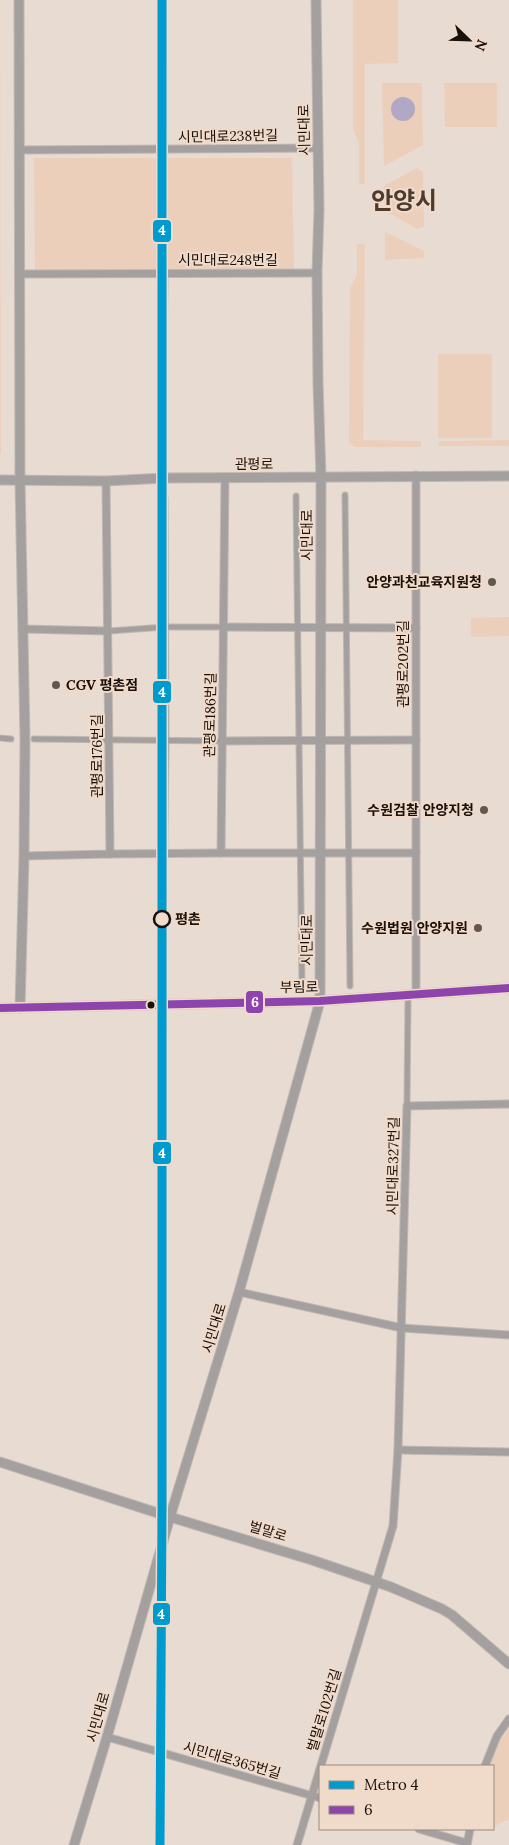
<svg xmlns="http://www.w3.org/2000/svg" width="509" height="1845" viewBox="0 0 509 1845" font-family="Lora,'Noto Sans KR',serif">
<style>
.green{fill:#eccfbb}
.water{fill:#b1a8c5}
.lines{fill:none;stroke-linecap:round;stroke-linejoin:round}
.pedestrian-tunnel{stroke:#c9bdb4;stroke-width:5;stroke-dasharray:5 2.5;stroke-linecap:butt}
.pedestrian-casing{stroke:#c1b7b0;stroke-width:7}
.minor-casing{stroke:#c1b7b0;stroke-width:9}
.tertiary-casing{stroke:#c1b7b0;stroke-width:11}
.pedestrian{stroke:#a4a0a0;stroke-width:5}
.minor{stroke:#a4a0a0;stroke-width:7}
.tertiary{stroke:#a4a0a0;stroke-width:9}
.bus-1-casing{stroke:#f0daca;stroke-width:11}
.bus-1{stroke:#8e44ad;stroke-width:8}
.metro-1-casing{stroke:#f0daca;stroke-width:12}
.metro-1{stroke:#009bce;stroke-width:9}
.poi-dot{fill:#615851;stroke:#f0daca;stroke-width:2}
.stop-dot{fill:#f0daca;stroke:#19110c;stroke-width:2.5}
.bus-dot{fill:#19110c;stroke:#f0daca;stroke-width:2}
.labels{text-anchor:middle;stroke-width:4;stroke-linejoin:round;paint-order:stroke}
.street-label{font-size:14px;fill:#19110c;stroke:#f0daca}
.poi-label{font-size:14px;font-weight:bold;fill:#19110c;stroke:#f0daca;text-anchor:end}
.stop-label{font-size:14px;font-weight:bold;fill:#19110c;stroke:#f0daca;text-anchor:start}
.town-label{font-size:24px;font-weight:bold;fill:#4d3b2f;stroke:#f0daca}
.line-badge{stroke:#f0daca;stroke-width:2}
.badge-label{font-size:14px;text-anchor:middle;font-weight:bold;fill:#fff}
</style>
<rect width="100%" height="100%" fill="#e8dbd2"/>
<g class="green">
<path d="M0,0L1,454H0Z"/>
<path d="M353,0H398V63L365,64V184H359V143L353,129Z"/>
<path d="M382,83H422L423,145L384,166Z"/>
<path d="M444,83H497V127H445Z"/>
<path d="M34,158H292L294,269L35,270Z"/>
<path d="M417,168L423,172L424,226L417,229L384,210V186Z"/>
<path d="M385,232L424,251V258L385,260Z"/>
<path d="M357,244H365L363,440L421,441V447H355L349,442L350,289L357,274Z"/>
<rect x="438" y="354" width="54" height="84"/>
<path d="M509,440V446H439V441Z"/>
<path d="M509,617V636L471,637V618Z"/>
<path d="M509,1725V1819L493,1827V1766H489L494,1746Z"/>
</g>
<circle class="water" cx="403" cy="109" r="12"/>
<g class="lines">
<path class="pedestrian-tunnel" d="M163,463L165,498"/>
<defs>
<g id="pedestrian">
<path d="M163,463L165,273"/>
<path d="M345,495L350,986"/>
<path d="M296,496L302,987"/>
<path d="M109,631L165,627H223"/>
<path d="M0,738L11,739"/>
<path d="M34,739L222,741"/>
<path d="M163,991L166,741L165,498"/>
<path d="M407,1106L408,996"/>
</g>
<g id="minor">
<path d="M19,150L318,148"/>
<path d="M20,274L317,273"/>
<path d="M416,475V995"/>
<path d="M225,477L221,853H416"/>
<path d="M223,627L416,628"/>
<path d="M22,629L109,631"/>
<path d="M222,741L416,740"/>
<path d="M110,854L221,853"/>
<path d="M24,856L110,854L106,481"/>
<path d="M239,1292L402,1328L509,1335"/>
<path d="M398,1450L509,1452"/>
<path d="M107,1737L320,1798"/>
<path d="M485,1766L497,1736L509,1719"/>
<path d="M419,1829L467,1843"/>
<path d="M297,1845L393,1526L398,1450L407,1106L509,1104"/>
<path d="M467,1845L470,1829"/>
</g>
<g id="tertiary">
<path d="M19,0L20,480L25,739L24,856L20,1008"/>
<path d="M0,480L106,481L165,478L509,476"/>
<path d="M0,1008L320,1001L509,988"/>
<path d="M0,1462L170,1517L312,1560L391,1587L442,1609L452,1615L509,1664"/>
<path d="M74,1845L107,1737L170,1517L239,1292L320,1001L321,478L318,383L317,273L319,210L316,0"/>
</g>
</defs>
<use href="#pedestrian" class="pedestrian-casing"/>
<use href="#minor" class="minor-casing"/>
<use href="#tertiary" class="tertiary-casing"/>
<use href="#pedestrian" class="pedestrian"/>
<use href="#minor" class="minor"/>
<use href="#tertiary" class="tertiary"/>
<defs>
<path id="bus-1" d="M0,1008L320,1001L509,988"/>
</defs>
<use href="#bus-1" class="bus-1-casing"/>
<use href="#bus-1" class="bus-1"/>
<defs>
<path id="metro-1" d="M160,1845L162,1512V0"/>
</defs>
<use href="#metro-1" class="metro-1-casing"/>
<use href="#metro-1" class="metro-1"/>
</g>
<g class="poi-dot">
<circle cx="492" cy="582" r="5"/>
<circle cx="56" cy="685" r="5"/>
<circle cx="484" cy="810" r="5"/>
<circle cx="478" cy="928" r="5"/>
</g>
<circle class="stop-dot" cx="162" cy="919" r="8"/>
<circle class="bus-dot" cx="151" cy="1005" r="4.5"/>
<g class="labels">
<g class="street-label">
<text transform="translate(304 130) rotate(-91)" y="5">시민대로</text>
<text transform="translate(228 136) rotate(-1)" y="5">시민대로238번길</text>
<text x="228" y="265">시민대로248번길</text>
<text x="254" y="469">관평로</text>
<text transform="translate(307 535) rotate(-90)" y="5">시민대로</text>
<text transform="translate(403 664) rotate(-90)" y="5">관평로202번길</text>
<text transform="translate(210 715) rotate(-89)" y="5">관평로186번길</text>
<text transform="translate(97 756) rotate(-90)" y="5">관평로176번길</text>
<text transform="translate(307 940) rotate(-90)" y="5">시민대로</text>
<text transform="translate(299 987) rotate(-1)" y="5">부림로</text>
<text transform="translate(393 1166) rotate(-89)" y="5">시민대로327번길</text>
<text transform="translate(214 1328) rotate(-73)" y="5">시민대로</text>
<text transform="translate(268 1531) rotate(17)" y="5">벌말로</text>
<text transform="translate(324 1710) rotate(-73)" y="5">벌말로102번길</text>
<text transform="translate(98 1717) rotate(-74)" y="5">시민대로</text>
<text transform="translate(232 1760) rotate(16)" y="5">시민대로365번길</text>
</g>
<g class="poi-label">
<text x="482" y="587">안양과천교육지원청</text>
<text x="66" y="690" text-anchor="start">CGV 평촌점</text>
<text x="474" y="815">수원검찰 안양지청</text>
<text x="468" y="933">수원법원 안양지원</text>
</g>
<g class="stop-label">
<text x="175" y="924">평촌</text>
</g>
<g class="town-label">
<text x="404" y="209">안양시</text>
</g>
</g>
<g class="line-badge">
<rect x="152" y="219" width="20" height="24" rx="5" fill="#009bce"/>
<rect x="152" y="680" width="20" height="24" rx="5" fill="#009bce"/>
<rect x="245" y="990" width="19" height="24" rx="5" fill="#8e44ad"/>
<rect x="152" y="1141" width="20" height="24" rx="5" fill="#009bce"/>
<rect x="152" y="1602" width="19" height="24" rx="5" fill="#009bce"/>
</g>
<g class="badge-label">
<text x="162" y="235">4</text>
<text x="162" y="697">4</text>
<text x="255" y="1007">6</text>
<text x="162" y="1158">4</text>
<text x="161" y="1619">4</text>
</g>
<rect x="319" y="1765" width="175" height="65" fill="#f0daca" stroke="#9a8a7e"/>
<rect x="329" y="1781" width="25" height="8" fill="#009bce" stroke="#9a8a7e"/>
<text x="364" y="1790" font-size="15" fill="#19110c">Metro 4</text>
<rect x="329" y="1806" width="25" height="8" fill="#8e44ad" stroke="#9a8a7e"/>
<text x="364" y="1815" font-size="15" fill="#19110c">6</text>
<g transform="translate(469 40) rotate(113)" stroke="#f0daca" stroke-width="4" paint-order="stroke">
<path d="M0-4L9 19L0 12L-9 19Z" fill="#19110c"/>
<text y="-8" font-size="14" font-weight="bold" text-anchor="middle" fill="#19110c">N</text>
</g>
</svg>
